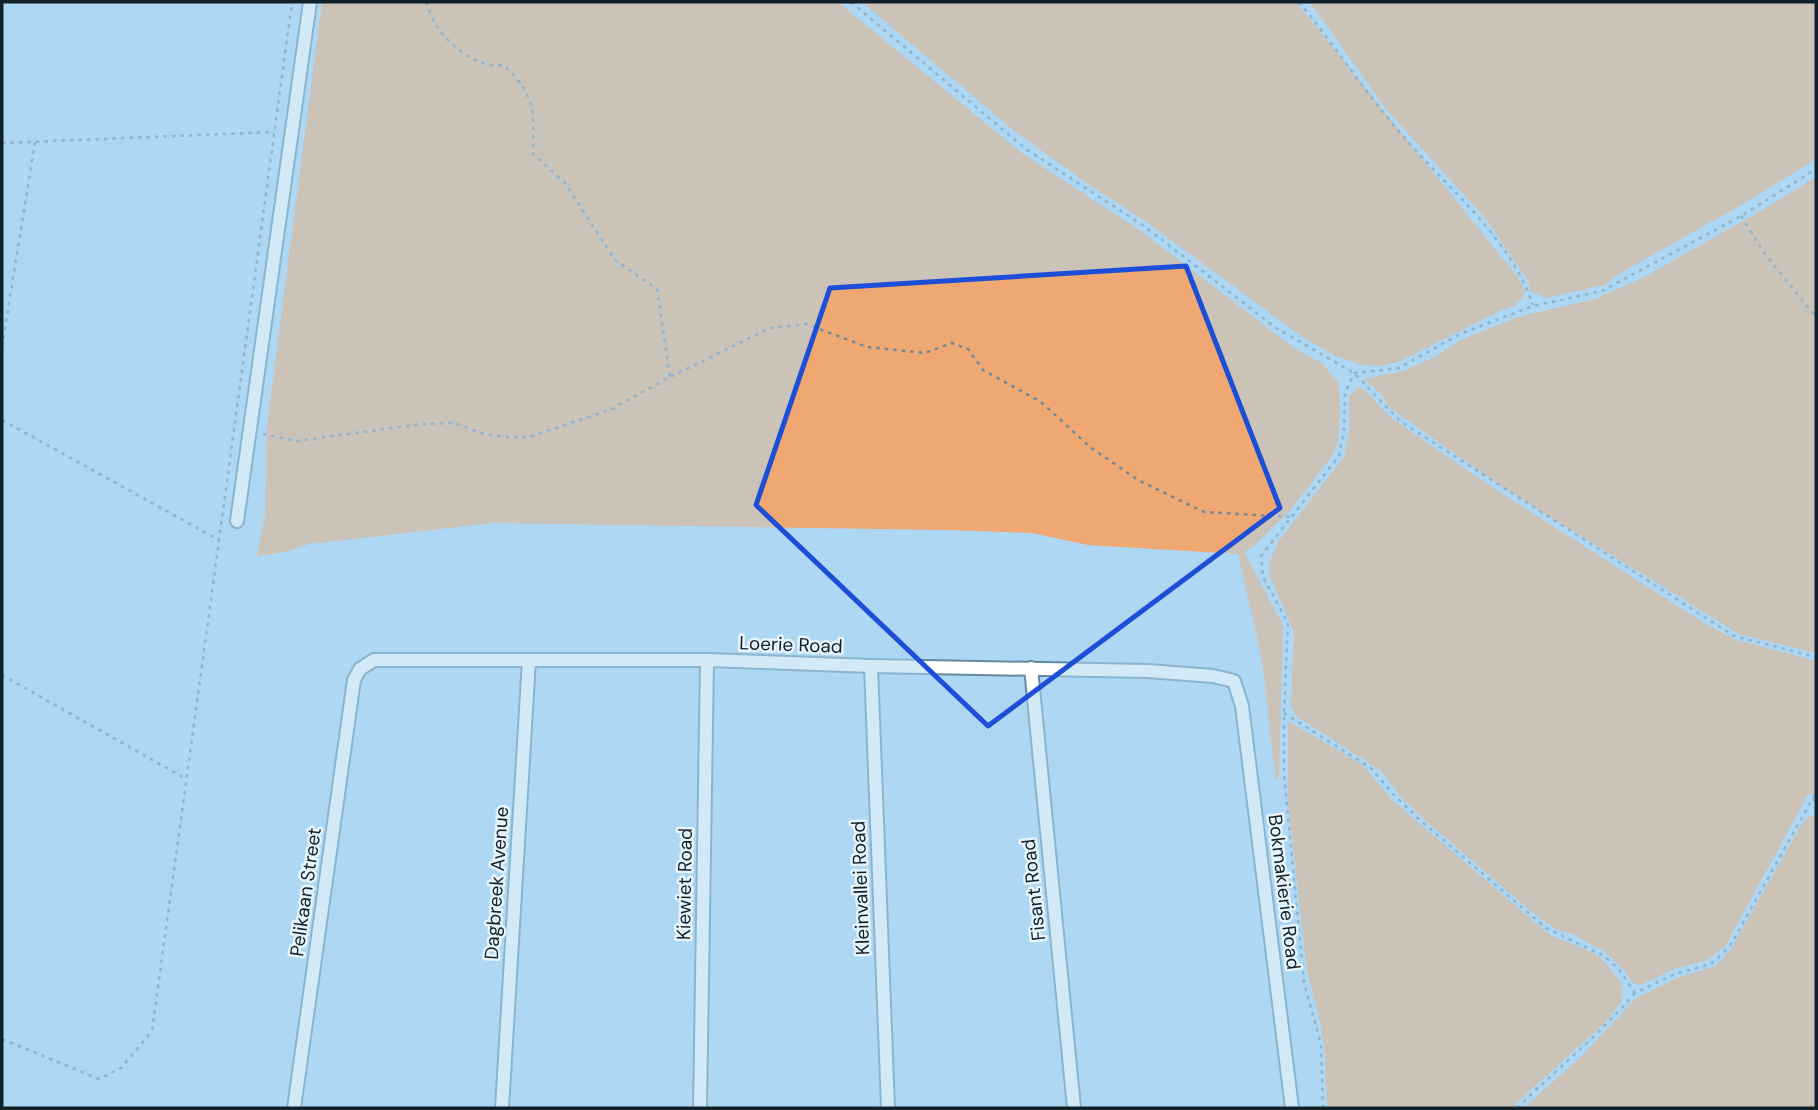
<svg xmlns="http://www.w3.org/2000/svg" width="1818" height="1110" viewBox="0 0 1818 1110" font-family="'DM Sans',sans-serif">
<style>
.green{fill:#f0a872}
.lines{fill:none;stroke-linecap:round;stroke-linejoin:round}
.street-casing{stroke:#638aa4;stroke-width:16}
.path{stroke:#6d8ca0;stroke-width:2.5;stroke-dasharray:3.5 5;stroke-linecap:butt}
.street{stroke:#fff;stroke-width:12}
.marked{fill:none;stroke:#1d4ed8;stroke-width:5;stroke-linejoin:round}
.labels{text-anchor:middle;stroke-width:5;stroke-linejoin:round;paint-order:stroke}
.street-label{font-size:19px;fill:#11212b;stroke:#e7f4fc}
</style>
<rect width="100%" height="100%" fill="#add7f3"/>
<g class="green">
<path d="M322,2H838L1023,154L1142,232L1294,348L1322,363L1339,383L1340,419L1338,442L1332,456L1289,512L1253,547L1244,552L1283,625L1279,773L1276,782L1262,659L1238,554L1088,545L1032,533L947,530L493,523L309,544L286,552L257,556L265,515L267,426Z"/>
<path d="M862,2H1296L1517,276L1525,291C1520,305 1513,307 1500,311L1401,361L1383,366L1361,365L1336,356L1304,338L1148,223L1088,184L1012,129Z"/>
<path d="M1310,2H1816V159L1745,203L1615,276L1605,285L1545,298L1530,291L1529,282L1487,220L1386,109Z"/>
<path d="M1816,177V653L1739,634L1504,488L1390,408L1380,393L1364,379L1403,371L1433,358L1461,340L1518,317L1596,299L1646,276L1766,208Z"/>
<path d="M1358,387L1366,391L1390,417L1487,484L1699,620L1734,639L1816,661V797L1809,793L1726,945L1708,960L1674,969L1641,985L1633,983L1625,971L1605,952L1573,934L1557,930L1532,912L1427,822L1402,798L1381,771L1295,715L1291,706L1294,632L1269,574V563L1278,542L1344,457L1349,435V396Z"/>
<path d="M1288,721L1363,765L1393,801L1550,935L1591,952L1602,959L1621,982L1622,1001L1607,1021L1524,1096L1513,1108H1327L1325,1054L1320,1021L1307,970L1288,802Z"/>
<path d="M1809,816H1816V1108H1524L1583,1055L1635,999L1677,978L1716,966L1731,949L1803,822Z"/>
</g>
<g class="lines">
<defs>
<g id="street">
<path d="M237,521L310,2"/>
<path d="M871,666L888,1108"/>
<path d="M1031,668L1074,1108"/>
<path d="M294,1108L354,680L360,669L374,660H707L871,666L1148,671L1213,676L1234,681L1242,706L1292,1108"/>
<path d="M502,1108L529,660"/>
<path d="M700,1108L707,660"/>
</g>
</defs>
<use href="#street" class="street-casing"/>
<g class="path">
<path d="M426,2C430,12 434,24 441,32C456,51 479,68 503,65C536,94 534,113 533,154L565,183L615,260L657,289L670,377"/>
<path d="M851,2L1026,149L1144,226L1276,328L1354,373L1400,421L1734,636L1816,657"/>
<path d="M1299,2C1335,46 1366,94 1404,137C1450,191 1509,236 1533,305"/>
<path d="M2,143L274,132"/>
<path d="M1741,216L1765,254L1816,317"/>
<path d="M2,347L35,142"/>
<path d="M1354,373L1399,368L1460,334L1533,306L1602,291L1741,216L1816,169"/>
<path d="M2,420L219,540L292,2"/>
<path d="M263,434L296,441L423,424L454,423L481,433L503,437H529L612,409L670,377L770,328L806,324L867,347L925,353L952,343L968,349L983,370L1041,402L1090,447L1138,480L1204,512L1293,517"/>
<path d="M2,675L186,779"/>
<path d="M1284,713L1371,768L1393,794L1420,820L1546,928L1604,956L1618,968L1635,993L1675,974L1711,964L1730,946L1813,798L1816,804"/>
<path d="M1813,798L1816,789"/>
<path d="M2,1039L99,1079L121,1068L152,1031L219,541"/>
<path d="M1323,1108L1321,1045L1304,982L1284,774V713L1288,623L1263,577L1261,556L1339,456L1344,431L1345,393L1354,373"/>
<path d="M1517,1108C1557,1069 1599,1035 1635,993"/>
</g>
<use href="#street" class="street"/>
</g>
<path d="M0 0H1818V1110H0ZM1186,266L1280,508L988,726L756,505L830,288Z" fill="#add7f3" fill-opacity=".55" fill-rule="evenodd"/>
<path class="marked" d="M1186,266L1280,508L988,726L756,505L830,288Z"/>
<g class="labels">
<g class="street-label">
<text transform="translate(791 644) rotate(2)" y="7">Loerie Road</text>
<text transform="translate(496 883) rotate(-86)" y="7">Dagbreek Avenue</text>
<text transform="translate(684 884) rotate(-89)" y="7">Kiewiet Road</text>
<text transform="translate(860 888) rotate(-92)" y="7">Kleinvallei Road</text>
<text transform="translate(1033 890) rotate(-96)" y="7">Fisant Road</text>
<text transform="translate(305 892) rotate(-82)" y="7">Pelikaan Street</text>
<text transform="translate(1285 892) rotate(83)" y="7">Bokmakierie Road</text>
</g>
</g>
<rect width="1818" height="1110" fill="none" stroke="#11212b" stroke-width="7"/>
</svg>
